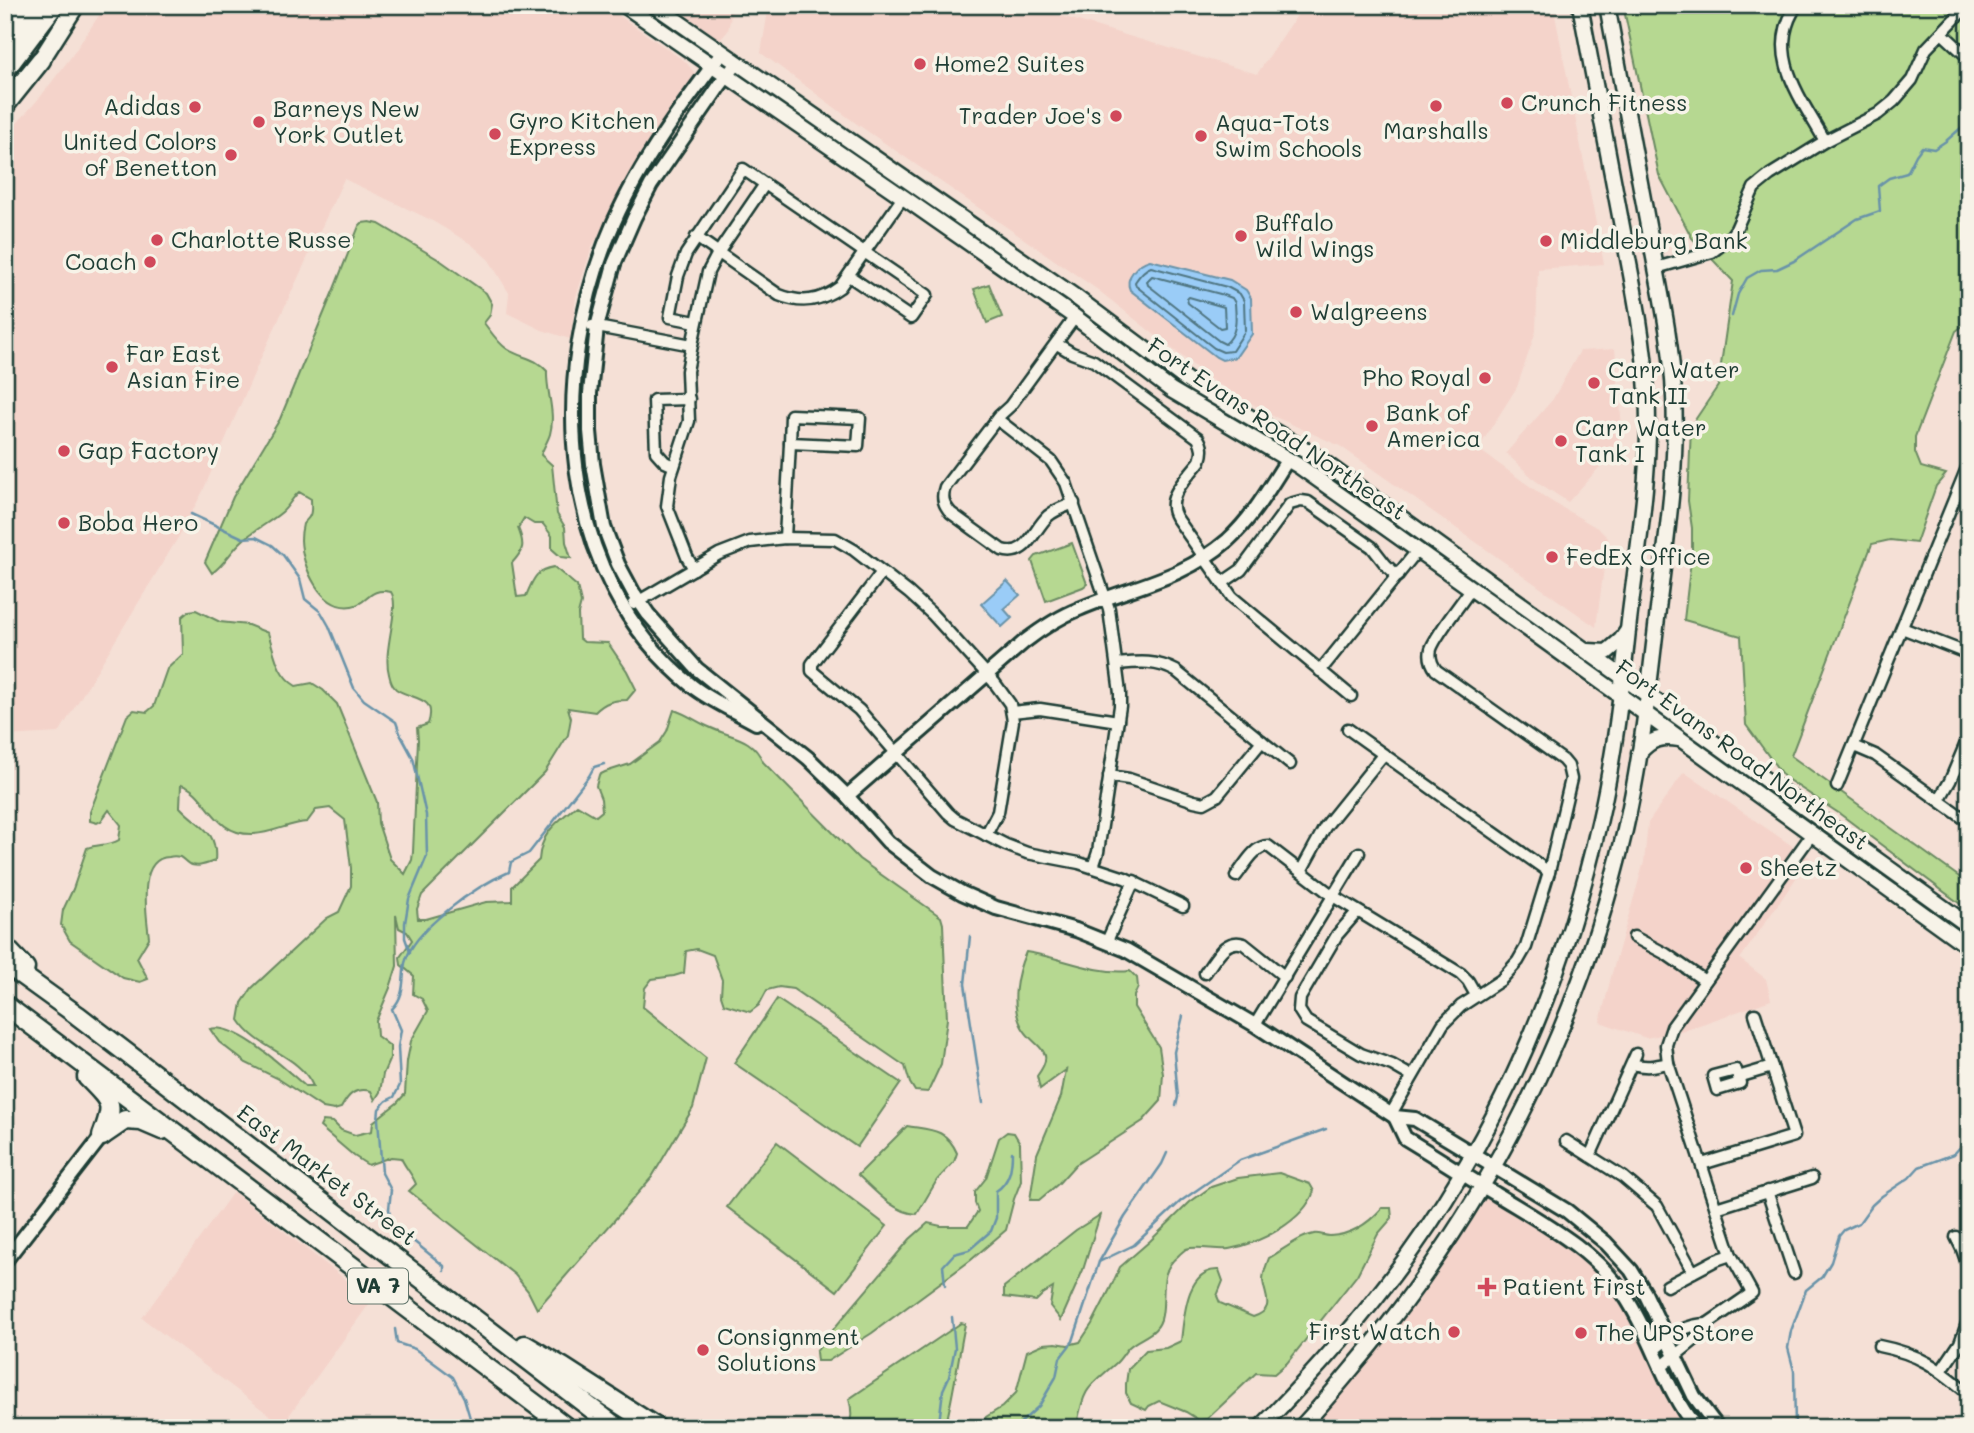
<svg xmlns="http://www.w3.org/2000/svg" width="1974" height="1433" viewBox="0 0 1974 1433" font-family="Mali,sans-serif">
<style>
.built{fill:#f4d3ca}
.green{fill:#b6d891;stroke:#6a8a62;stroke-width:2}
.water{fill:#9accf7;stroke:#6993a9;stroke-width:2}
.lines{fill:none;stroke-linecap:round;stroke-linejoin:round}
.shore{stroke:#507682;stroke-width:2}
.stream{stroke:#6993a9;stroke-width:2.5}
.minor-casing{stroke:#1f3d34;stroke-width:15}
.tertiary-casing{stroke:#1f3d34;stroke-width:18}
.secondary-casing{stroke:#1f3d34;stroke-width:19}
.trunk-casing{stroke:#1f3d34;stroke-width:21}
.motorway-casing{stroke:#1f3d34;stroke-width:23}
.minor{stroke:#f7f3e8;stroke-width:10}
.tertiary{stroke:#f7f3e8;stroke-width:12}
.secondary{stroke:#f7f3e8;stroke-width:14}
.trunk{stroke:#f7f3e8;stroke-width:16}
.motorway{stroke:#f7f3e8;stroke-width:18}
.poi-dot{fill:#d1495b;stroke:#f7f3e8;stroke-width:2.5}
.labels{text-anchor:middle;stroke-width:7;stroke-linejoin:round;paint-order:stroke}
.shield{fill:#f7f3e8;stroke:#60746a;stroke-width:2}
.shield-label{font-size:21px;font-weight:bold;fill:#1f3d34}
.poi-label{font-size:23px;fill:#1f3d34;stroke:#f7f3e8;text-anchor:start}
.street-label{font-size:23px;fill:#1f3d34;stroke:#f7f3e8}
</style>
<rect width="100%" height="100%" fill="#f5e0d6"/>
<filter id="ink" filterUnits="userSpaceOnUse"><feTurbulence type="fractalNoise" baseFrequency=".0143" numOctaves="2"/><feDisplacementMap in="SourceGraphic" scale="14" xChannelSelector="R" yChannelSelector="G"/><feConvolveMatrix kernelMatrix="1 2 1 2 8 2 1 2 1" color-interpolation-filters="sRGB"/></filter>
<g filter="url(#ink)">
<g class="built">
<path d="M106,5H604L686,62L697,76L623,188L592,247L576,297L570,339L542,330L507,313L509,293L489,260L471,244L429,219L344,179L259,362L202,493L179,536L59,733L5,736V137L41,96L71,57Z"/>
<path d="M671,5H733L728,31L720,40Z"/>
<path d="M769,5H1024L1257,74L1304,5H1553L1604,264L1538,269L1536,331L1517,387L1478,449L1549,500L1599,529L1608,538L1596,627L1340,446L1273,416L1213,381L1098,290L857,124L761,53Z"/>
<path d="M1615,349L1622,427L1618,447L1568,502L1536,481L1506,453L1553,399L1580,351Z"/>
<path d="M1684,772L1810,858L1740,959L1766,979L1771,1000L1685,1030L1646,1038L1600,1022L1612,973L1644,862L1648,823Z"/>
<path d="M1482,1186L1555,1229L1617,1293L1697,1428H1300L1320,1408Z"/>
<path d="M233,1192L372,1300L285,1421L276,1420L142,1318Z"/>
</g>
<g class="green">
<path d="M1623,5H1969V321L1956,331L1915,437V452L1921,467L1946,474L1936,486L1916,543L1890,540L1872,544L1791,756L1969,884V908L1963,906L1840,814L1784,777L1746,725L1741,636L1684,620L1692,551V528L1688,501L1691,426L1718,386L1733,281L1692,238L1659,175Z"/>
<path d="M370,222L379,224L441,261L486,293L492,304L490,315L484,323C491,332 498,343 507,349C523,359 533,356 547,371C546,392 556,412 550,434C548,441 543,448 541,455L552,465L557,514L565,527L566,542L571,558L561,557L552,549V536L543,524H534L524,518L518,528C525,545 524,550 512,563L517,597L526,596C533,580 535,570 554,567L577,586L581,603L578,614L579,638L584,642L608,643L627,671L636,689L627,700C613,700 605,702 595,712L568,708L571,718L568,735L545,772L422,895L417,909L418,919H426L486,902L512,901V887L539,860C541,832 557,822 577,805L596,816L602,811L601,799L596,786L599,775L605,772L630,764L660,742L667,731L674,710C687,714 697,722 709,727C731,738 752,736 763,762L859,859L941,917L943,924L947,1019L941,1064L928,1092L915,1091L910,1083L905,1066L793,989L779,987L767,990L759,1005L750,1012L724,1004L721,995L722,980L713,955L697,949L686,951L684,973L674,976L652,979L645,988L643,1007L706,1058L693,1108L652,1177L537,1309L528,1291L515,1275L409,1191L416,1184C412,1174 405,1167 401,1158L391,1157L368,1165L354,1156L320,1127L323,1121L333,1122L341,1130L355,1135L372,1131L373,1122L397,1103L405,1094L407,1061L411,1041L428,1011L422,999L413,994L414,976L401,965L400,957L412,940L407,932L399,928L396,915L397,966L390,988L376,1021L377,1036L390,1046V1058L383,1074L380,1092L375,1100L371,1091C355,1087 348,1095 341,1108L334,1110L323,1108L277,1078L246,1063L219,1042L210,1029C237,1022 285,1069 305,1086H313C299,1054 259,1051 239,1020L242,1003L252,988L327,918L339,912L351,886V868L345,820L330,808L316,810L307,822C289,823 273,833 254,834C211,836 208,791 181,785L180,807C198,827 218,829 215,861C206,864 198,868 189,864C187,863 182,858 180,857C176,856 172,856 169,857C136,858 147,917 149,938L137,958L148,979L140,982L123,978L70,941L61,925L63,910L73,889L87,848C98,844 109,846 119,840L121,825L109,810L101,821L97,823L90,821V812L127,716L134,710L147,712L154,706L167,669L183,654L182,617L189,611L196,610L220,622L248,625L268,633C275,653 276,674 296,686L312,683L323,690L337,704L377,802L378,823L390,859L405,874L412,860L413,852L418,740L417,728L428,724C438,695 411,700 396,689C391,685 390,679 389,674C382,650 401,607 391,592C368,587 369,603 352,606C321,611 302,567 301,540C301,536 302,528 303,524C305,521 309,519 310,515C312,511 311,504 311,499L299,492C292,498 289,506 282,512C269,523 254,530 242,541C230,552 224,565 212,573L205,562L233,497L280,419L334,289L359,226L362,223Z"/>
<path d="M989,284L1002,317L987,323L974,289Z"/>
<path d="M1072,543L1087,584L1083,587L1046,601L1032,561L1036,556Z"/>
<path d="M1026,952C1061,957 1095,975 1130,971L1137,978L1138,987L1134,996V1007L1159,1047L1163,1074L1161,1101L1143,1121L1075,1165L1058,1184L1039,1200H1030L1037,1154L1061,1097L1066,1070L1040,1089L1037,1076C1058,1048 1034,1049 1022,1027C1010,1005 1016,974 1026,952Z"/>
<path d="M777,999L901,1083L857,1147L734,1063Z"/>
<path d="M907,1126C930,1130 946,1128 957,1153L954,1162L937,1180L917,1214C894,1213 874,1190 858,1175Z"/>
<path d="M1007,1132L1014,1133L1020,1143L1021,1181L1014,1199L1006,1230L971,1260L872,1333L828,1361H817L816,1352L830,1333L910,1239L928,1223L941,1226H968L978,1211L975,1203V1192L986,1178L999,1138Z"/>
<path d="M777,1142L887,1226L837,1291L727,1207Z"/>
<path d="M1279,1173L1310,1184L1314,1191C1304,1221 1259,1244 1229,1249C1217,1251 1197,1245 1186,1249C1183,1251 1180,1254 1178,1256C1158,1272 1166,1293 1162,1315C1159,1335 1141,1336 1129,1347C1124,1352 1121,1359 1115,1364C1088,1388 1084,1387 1077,1425L1075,1428H981L986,1417L1002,1407L1016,1393L1027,1351L1043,1344L1056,1343L1068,1345L1080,1342L1092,1324L1110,1289L1120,1267L1150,1241L1190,1202L1211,1187L1238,1178Z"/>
<path d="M1382,1208H1391L1392,1218L1378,1234L1357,1275L1287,1363L1274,1374L1256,1373L1207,1419L1199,1420L1186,1412L1159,1401L1149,1406L1146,1410L1131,1403L1126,1393V1384L1128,1369L1146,1350L1166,1348L1181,1341C1184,1318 1186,1268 1219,1270L1223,1281L1217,1296L1220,1303L1253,1317C1277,1309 1264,1296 1263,1280C1263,1272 1267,1264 1269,1258C1283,1250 1298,1237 1314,1234C1319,1233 1324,1236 1330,1236C1352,1235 1368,1224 1382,1208Z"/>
<path d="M1100,1215L1083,1270L1061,1320L1050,1306L1053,1288L1043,1294L1036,1301L1004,1297V1287L1076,1230Z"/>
<path d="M961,1323L965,1324C958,1359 954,1393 945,1428H848C853,1418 852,1409 849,1399Z"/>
</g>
<g class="water">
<path d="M1150,260L1230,280L1246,290L1251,298L1252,334L1236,357L1222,360L1216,357L1130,290C1124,277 1138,263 1150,260Z"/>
<path d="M1007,581L1020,595L1004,609L1012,618L1002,627L981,604Z"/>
</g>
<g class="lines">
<g class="shore">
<path d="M1151,267L1227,287L1240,294L1244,301L1245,331L1232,351L1223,352L1214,348L1136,286L1135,282C1139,276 1144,269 1151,267Z"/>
<path d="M1152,276L1224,295L1232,298L1235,303C1236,319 1238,333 1225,344L1219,341L1148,285L1147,281Z"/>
<path d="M1189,297L1224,307L1225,327L1220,328L1188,303L1187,299Z"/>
</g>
<g class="stream">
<path d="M1732,316L1738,294L1747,278L1761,270L1777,269L1794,261L1857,219L1880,211L1878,186L1889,178L1907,173L1916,155L1922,147L1934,149L1946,141L1969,121"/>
<path d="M191,514L243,538L256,537L272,545L283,555L300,579L305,599L321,612L329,626L354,688L364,700L396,722L401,736L413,758L426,815L427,856L409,899L405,923V938L410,952"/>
<path d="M970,936L965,984L983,1103"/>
<path d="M1176,1106L1178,1097L1174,1052L1183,1016"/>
<path d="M1099,1262L1134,1245L1181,1201L1240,1160L1326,1129"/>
<path d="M444,1271V1266L438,1261L391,1223L389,1209L391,1190L382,1173L378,1119L379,1109L386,1101L394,1097L400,1085L398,1047L401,1030L392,1009C406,995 402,980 405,963C413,929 478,885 509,872L511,862L529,853L589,776L594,767L604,764"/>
<path d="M945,1285L943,1266L954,1254L969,1250L991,1231L996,1218V1191C1010,1182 1012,1167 1012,1152"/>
<path d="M395,1329L397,1343L415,1349L453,1377L464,1398L473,1428"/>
<path d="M936,1428L939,1423L943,1390L949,1377L955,1348L952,1317"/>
<path d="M1015,1428L1039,1406L1056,1377L1060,1358L1073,1341L1099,1262L1125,1217L1162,1164L1167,1153"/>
<path d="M1795,1428L1794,1371L1788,1348L1791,1331L1806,1290L1822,1277L1831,1262L1839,1236L1844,1230L1859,1223L1872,1205L1882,1196L1909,1178L1919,1167L1954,1154L1969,1137"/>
</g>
<defs>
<g id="minor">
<path d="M1797,5C1764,53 1801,98 1825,141"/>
<path d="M1943,34L1969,58"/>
<path d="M696,237L779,295C801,304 820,302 840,287L903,197"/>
<path d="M1656,268L1712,252L1728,240L1736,229L1754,188L1770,175L1825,141L1878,114L1894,101L1912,80L1926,49L1968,5"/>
<path d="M696,322L670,317L678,276L686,254L743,169L927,295L911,318L849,276"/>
<path d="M592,326L692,345L708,272L718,253L765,184"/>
<path d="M1057,344L1072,353L1094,361L1198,438C1203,446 1203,452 1200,461C1188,477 1164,497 1176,517L1232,597L1351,696"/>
<path d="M692,345L687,371L689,421L671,476L667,506L687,557L694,569"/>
<path d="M791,415L860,418L858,446L790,443Z"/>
<path d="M997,419L1051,461L1066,483L1109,609L1120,693V706L1098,852L1093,867"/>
<path d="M674,466L665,462L656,452L654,400L689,399"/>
<path d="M1074,503C1065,507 1056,509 1048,516C1033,530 1027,558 1002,550L951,513C944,505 941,498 945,487L999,416L1010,406L1075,317"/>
<path d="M785,538L790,443"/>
<path d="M882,572L812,664V671L859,710L948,813L955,819L1006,845L1027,853L1079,863L1125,878L1183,906"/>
<path d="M1222,583L1241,570L1290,504L1301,501L1308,502L1372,547L1386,565L1398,576"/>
<path d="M634,604L719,554L750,542L785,538L835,539L854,550L909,593L932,614L994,682L1010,704L1013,721L998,812L986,835"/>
<path d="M1902,628L1969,654"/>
<path d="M1117,664C1139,662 1156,660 1176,671L1290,764"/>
<path d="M1320,671L1417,551"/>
<path d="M1012,712L1040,709L1118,721"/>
<path d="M1348,729L1549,872"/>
<path d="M1854,746L1875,755L1969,822"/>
<path d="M1109,776L1129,779L1194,801L1204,803L1217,796L1262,741"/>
<path d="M1837,786L1969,463"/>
<path d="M1939,800L1950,781L1969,736"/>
<path d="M1301,871L1325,827L1383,755"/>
<path d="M1236,876C1245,865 1254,846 1268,846L1333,896L1461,974L1468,981L1476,995"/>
<path d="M1357,912L1337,935L1300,998L1299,1010L1306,1021L1361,1054L1392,1065L1411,1076"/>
<path d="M1634,937L1666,954L1705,981"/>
<path d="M1107,941L1134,881"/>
<path d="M1205,973C1215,960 1225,937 1244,944L1285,977"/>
<path d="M1255,1025L1359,853"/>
<path d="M1632,1064C1646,1068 1655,1066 1668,1063"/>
<path d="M1736,1070L1740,1083L1717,1090L1713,1076Z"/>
<path d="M1738,1077L1772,1067"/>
<path d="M1391,1114L1443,1024L1461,1006L1501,980L1518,961L1526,947L1549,872L1571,779L1568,766L1563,760L1436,670C1431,663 1429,657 1431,649C1435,636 1462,602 1471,589"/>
<path d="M1566,1141L1623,1177L1657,1206L1693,1272"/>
<path d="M1590,1156L1636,1054"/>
<path d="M1702,1164L1794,1136L1755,1014"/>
<path d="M1767,1191L1794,1273"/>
<path d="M1716,1208L1812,1178"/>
<path d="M1956,1237L1962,1249L1969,1269"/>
<path d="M1667,1286L1716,1260L1731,1255"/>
<path d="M1707,1324L1752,1293L1731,1255L1668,1063L1666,1045L1672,1027L1812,834"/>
<path d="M1879,1346C1920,1354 1937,1367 1969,1394"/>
<path d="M1654,1350C1671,1337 1684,1324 1707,1324L1703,1333L1660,1368"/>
<path d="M1941,1371L1960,1343L1969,1318"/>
</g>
<g id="tertiary">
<path d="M722,53C682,106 641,161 614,222C547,373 555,576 692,686C711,701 735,711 756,723"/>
<path d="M737,63L720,85L651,185L634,218L614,264L597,327L590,393V431L593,464L604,527L618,564L633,592L648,614L697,669L808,758L847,796L888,842L932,876L962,893L996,908L1076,930L1126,950L1255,1025L1395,1117L1415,1119L1567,1211L1606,1243L1631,1270L1645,1293L1694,1396L1718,1428"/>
<path d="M847,796L1024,642C1041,629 1059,617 1079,609C1132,586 1182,580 1228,540C1254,516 1269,488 1288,459"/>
<path d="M1395,1117L1405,1138C1435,1156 1465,1176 1496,1194C1543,1223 1594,1249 1625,1296C1653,1338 1664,1388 1696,1428"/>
<path d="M5,1261L102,1136"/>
</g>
<g id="secondary">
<path d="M624,5L903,197L1075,317L1171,390L1299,466L1507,614L1969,947"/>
<path d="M654,5L1077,298L1188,381L1311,453L1969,926"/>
<path d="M1588,651L1607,652L1621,640L1628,630"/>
<path d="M1639,753C1651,739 1661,736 1679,739"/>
<path d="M1260,1428C1335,1352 1406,1268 1460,1176C1526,1066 1572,943 1600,819C1615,754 1622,687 1629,621C1638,545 1652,468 1647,392C1644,338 1633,285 1623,232C1609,156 1594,81 1580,5"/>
<path d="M1300,1428C1325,1402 1347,1374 1370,1347C1493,1196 1581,1020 1625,830C1641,760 1649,689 1657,618C1665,545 1678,471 1674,397C1672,341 1659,286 1649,231C1635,156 1621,80 1607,5"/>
</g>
<g id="trunk">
<path d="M5,31L24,5"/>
<path d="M41,60L76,5"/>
</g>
<g id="motorway">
<path d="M5,46L36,5"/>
<path d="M5,70L54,5"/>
<path d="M5,105L41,60"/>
<path d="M5,947L25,968"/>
<path d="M5,963L77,1015L617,1428"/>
<path d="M5,1005L567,1428"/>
<path d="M87,1077C112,1103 115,1102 102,1136"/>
<path d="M103,1135L125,1120L141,1121L162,1130"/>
<path d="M525,1345L564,1368L657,1428"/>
</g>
</defs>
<use href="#minor" class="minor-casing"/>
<use href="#tertiary" class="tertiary-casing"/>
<use href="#secondary" class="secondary-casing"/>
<use href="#trunk" class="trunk-casing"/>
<use href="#motorway" class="motorway-casing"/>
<use href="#minor" class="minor"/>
<use href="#tertiary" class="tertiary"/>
<use href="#secondary" class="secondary"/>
<use href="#trunk" class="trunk"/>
<use href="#motorway" class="motorway"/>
</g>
</g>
<g class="poi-dot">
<circle cx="920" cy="64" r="7"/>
<circle cx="1507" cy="103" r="7"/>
<circle cx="1436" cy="106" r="7"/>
<circle cx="195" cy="107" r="7"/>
<circle cx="1116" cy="116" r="7"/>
<circle cx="259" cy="122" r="7"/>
<circle cx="495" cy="134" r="7"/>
<circle cx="1201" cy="136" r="7"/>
<circle cx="231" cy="155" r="7"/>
<circle cx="1241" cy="236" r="7"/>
<circle cx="157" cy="240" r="7"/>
<circle cx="1546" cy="241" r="7"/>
<circle cx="150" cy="262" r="7"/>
<circle cx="1296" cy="312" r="7"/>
<circle cx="112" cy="367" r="7"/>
<circle cx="1485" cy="378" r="7"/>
<circle cx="1594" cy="383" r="7"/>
<circle cx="1372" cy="426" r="7"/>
<circle cx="1561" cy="441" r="7"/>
<circle cx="64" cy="451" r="7"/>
<circle cx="64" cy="523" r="7"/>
<circle cx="1552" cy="557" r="7"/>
<circle cx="1746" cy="868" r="7"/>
<path d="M1483.5 1276.5h7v7h7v7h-7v7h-7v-7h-7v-7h7z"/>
<circle cx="1454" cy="1332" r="7"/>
<circle cx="1581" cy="1333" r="7"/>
<circle cx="703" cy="1350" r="7"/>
</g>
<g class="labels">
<rect class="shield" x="348" y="1268.5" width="60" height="35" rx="5"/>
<g class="shield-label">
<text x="378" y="1293">VA 7</text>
</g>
<g class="poi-label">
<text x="934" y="72">Home2 Suites</text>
<text x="1521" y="111">Crunch Fitness</text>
<text x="181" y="115" text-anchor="end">Adidas</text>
<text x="273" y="117">Barneys New<tspan x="273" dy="26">York Outlet</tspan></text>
<text x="1102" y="124" text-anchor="end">Trader Joe's</text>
<text x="509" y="129">Gyro Kitchen<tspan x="509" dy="26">Express</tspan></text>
<text x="1215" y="131">Aqua-Tots<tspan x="1215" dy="26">Swim Schools</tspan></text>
<text x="1436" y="139" text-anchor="middle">Marshalls</text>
<text x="217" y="150" text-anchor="end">United Colors<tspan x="217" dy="26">of Benetton</tspan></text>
<text x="1255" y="231">Buffalo<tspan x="1255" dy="26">Wild Wings</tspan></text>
<text x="171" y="248">Charlotte Russe</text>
<text x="1560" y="249">Middleburg Bank</text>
<text x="136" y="270" text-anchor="end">Coach</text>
<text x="1310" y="320">Walgreens</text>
<text x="126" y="362">Far East<tspan x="126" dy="26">Asian Fire</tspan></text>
<text x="1608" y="378">Carr Water<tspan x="1608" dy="26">Tank II</tspan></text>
<text x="1471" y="386" text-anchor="end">Pho Royal</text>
<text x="1386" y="421">Bank of<tspan x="1386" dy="26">America</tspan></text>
<text x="1575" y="436">Carr Water<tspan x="1575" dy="26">Tank I</tspan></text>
<text x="78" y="459">Gap Factory</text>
<text x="78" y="531">Boba Hero</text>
<text x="1566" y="565">FedEx Office</text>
<text x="1760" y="876">Sheetz</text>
<text x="1503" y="1295">Patient First</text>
<text x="1440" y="1340" text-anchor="end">First Watch</text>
<text x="1595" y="1341">The UPS Store</text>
<text x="717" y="1345">Consignment<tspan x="717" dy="26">Solutions</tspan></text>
</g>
<g class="street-label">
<text transform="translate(1277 429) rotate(34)" y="8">Fort Evans Road Northeast</text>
<text transform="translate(1742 755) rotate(36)" y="8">Fort Evans Road Northeast</text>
<text transform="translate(327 1175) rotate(37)" y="8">East Market Street</text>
</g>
</g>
<rect width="1974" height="1433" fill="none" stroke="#f7f3e8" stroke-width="28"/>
<rect x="14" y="14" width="1946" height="1405" fill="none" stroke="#1f3d34" stroke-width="2.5" filter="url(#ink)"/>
</svg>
